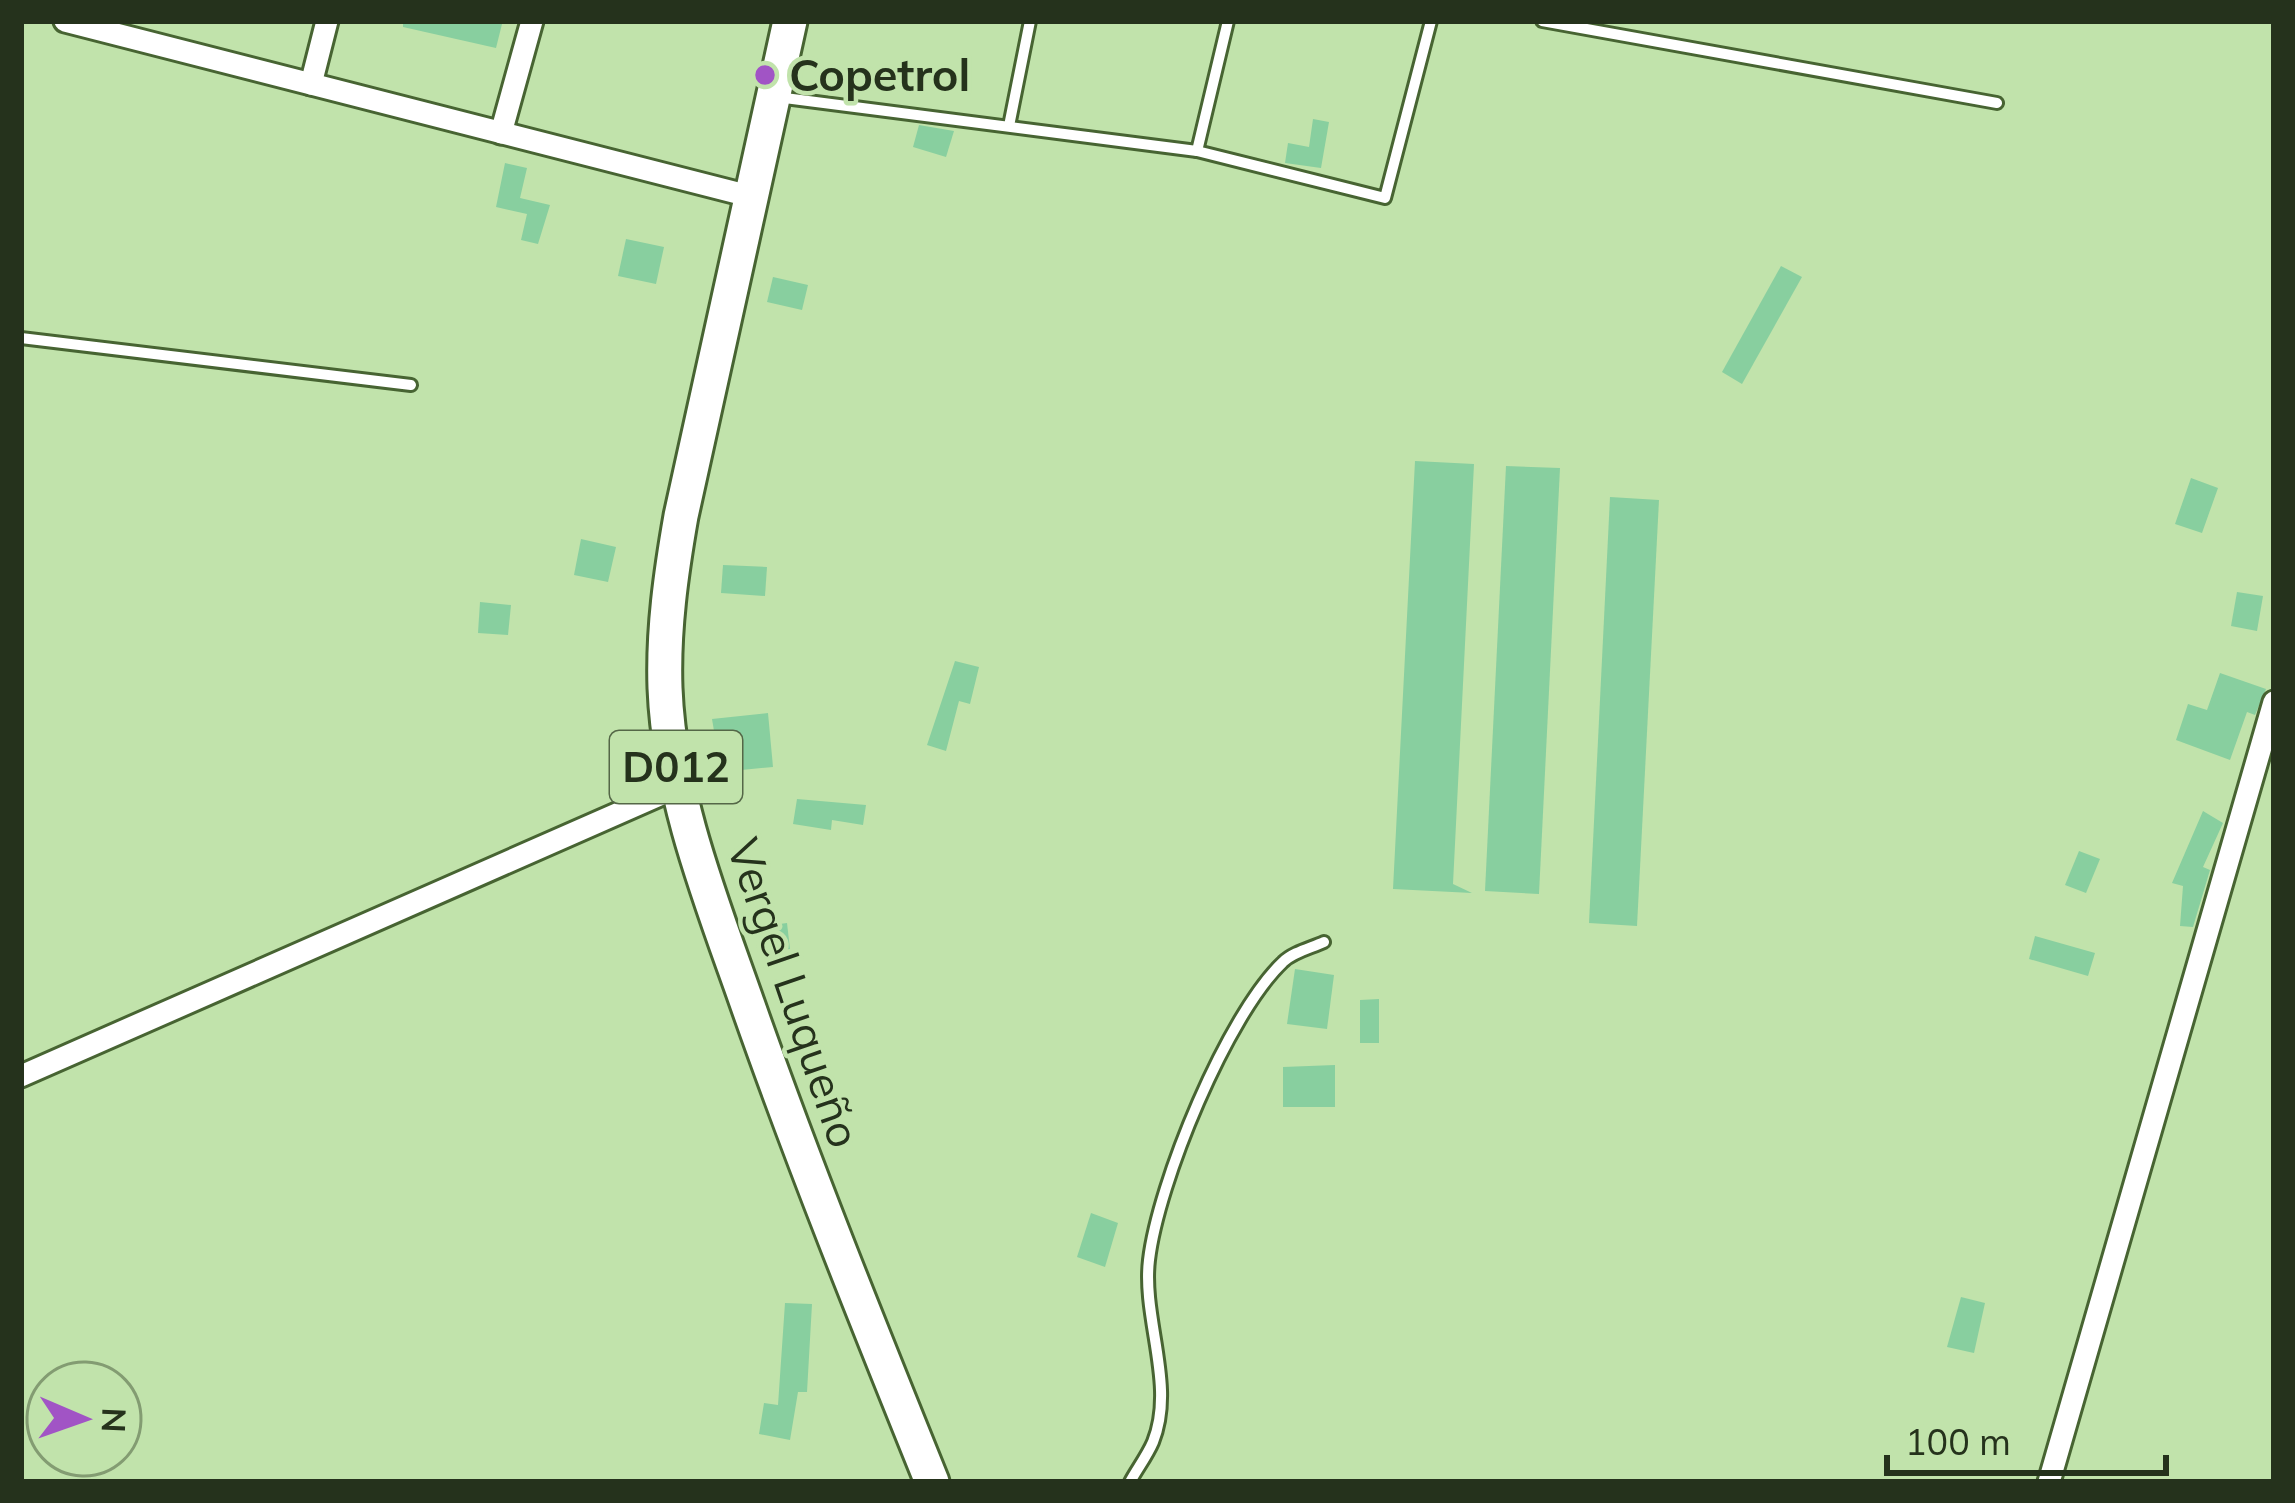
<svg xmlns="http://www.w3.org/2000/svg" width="2295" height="1503" viewBox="0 0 2295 1503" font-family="Mulish,sans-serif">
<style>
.building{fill:#88cf9f}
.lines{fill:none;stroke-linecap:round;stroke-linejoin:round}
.service-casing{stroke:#476432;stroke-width:16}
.minor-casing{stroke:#476432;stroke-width:27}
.primary-casing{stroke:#476432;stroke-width:39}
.service{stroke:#fff;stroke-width:10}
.minor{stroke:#fff;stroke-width:21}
.primary{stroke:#fff;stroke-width:33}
.poi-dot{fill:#a154c5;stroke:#c1e3ab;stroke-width:4.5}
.labels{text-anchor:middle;stroke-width:9;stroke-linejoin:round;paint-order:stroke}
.shield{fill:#c1e3ab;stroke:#546747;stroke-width:3}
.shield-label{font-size:42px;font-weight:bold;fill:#25321c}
.poi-label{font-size:45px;font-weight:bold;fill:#25321c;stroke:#c1e3ab;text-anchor:start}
.street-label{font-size:45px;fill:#25321c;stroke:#c1e3ab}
</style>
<rect width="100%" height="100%" fill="#c1e3ab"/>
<g class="building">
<path d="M403,21H487L502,24L496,48L403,27Z"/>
<path d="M1313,119L1329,122L1321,168L1285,163L1288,143L1309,147Z"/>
<path d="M919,125L954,131L946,157L913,147Z"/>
<path d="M505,163L527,168L520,198L550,205L538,244L521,240L527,214L496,207Z"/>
<path d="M626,239L664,247L656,284L618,276Z"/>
<path d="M1781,266L1802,277L1742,384L1722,372Z"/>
<path d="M773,277L808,285L802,310L767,302Z"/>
<path d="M1415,461L1474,464L1453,884L1472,893L1393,889Z"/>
<path d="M1506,466L1560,468L1539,894L1485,891Z"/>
<path d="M2191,478L2218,488L2202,533L2175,524Z"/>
<path d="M1610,497L1659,500L1637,926L1589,923Z"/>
<path d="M581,539L616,547L608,582L574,575Z"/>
<path d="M723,565L767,567L765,596L721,593Z"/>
<path d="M2237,592L2263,596L2257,631L2231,626Z"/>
<path d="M480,602L511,605L508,635L478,633Z"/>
<path d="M955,661L979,667L970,704L959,701L946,751L927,745Z"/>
<path d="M2220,673L2266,689L2255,715L2247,712L2230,760L2176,740L2188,704L2207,710Z"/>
<path d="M768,713L773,767L721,772L712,719Z"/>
<path d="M797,799L866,805L863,825L832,820L831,830L793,824Z"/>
<path d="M2203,811L2223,823L2203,867L2210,870L2193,927L2180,926L2183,886L2172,883Z"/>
<path d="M2079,851L2100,859L2086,893L2065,885Z"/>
<path d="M787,923L790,949L761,952L758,927Z"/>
<path d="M2035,936L2095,953L2088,976L2029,959Z"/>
<path d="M1295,969L1334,975L1327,1029L1287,1024Z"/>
<path d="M1379,999V1043H1360V1000Z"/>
<path d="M1335,1065V1107H1283V1067Z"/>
<path d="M1091,1213L1118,1223L1105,1267L1077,1257Z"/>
<path d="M1961,1297L1985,1303L1974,1353L1947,1347Z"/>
<path d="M785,1303L812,1304L807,1392H798L790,1440L759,1434L764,1403L778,1405Z"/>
</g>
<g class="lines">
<defs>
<g id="service">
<path d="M1542,21L1997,103"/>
<path d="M777,97L1197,151L1385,198L1431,21"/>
<path d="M1009,126L1030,21"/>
<path d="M1197,151L1228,21"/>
<path d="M21,338L411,385"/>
<path d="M1130,1482C1137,1469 1147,1456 1153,1442C1176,1385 1142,1319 1149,1260C1158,1183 1227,1015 1283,962C1293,952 1311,948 1324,942"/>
</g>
<g id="minor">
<path d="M65,21L753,197"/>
<path d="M311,84L327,21"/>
<path d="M501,133L532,21"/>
<path d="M21,1076L678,787"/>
<path d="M2049,1482L2274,702"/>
</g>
<path id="primary" d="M790,21L681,516C671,573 663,630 665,688C669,794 710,898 745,997C802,1160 867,1321 932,1482"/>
</defs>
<use href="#service" class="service-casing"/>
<use href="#minor" class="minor-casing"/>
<use href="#primary" class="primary-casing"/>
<use href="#service" class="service"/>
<use href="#minor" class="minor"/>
<use href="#primary" class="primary"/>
</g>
<circle class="poi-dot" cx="765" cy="75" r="12"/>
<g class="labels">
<rect class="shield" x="610" y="731" width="132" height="72" rx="9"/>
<g class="shield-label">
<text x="676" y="782">D012</text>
</g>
<g class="poi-label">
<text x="789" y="91">Copetrol</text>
</g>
<g class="street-label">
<text transform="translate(794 993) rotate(71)" y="16">Vergel Luqueño</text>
</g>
</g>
<rect width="2295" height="1503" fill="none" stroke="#25321c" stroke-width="48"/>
<g transform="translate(84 1419) rotate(92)"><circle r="57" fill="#c1e3ab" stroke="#839c72" stroke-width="3"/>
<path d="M0-9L21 45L0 30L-21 45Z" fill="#a154c5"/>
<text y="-18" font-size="33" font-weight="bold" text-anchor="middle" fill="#25321c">N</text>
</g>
<path d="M1887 1455v18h279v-18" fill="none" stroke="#25321c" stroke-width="6"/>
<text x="1905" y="1455" font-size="36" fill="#25321c" stroke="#c1e3ab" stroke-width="9" paint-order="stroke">100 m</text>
</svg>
